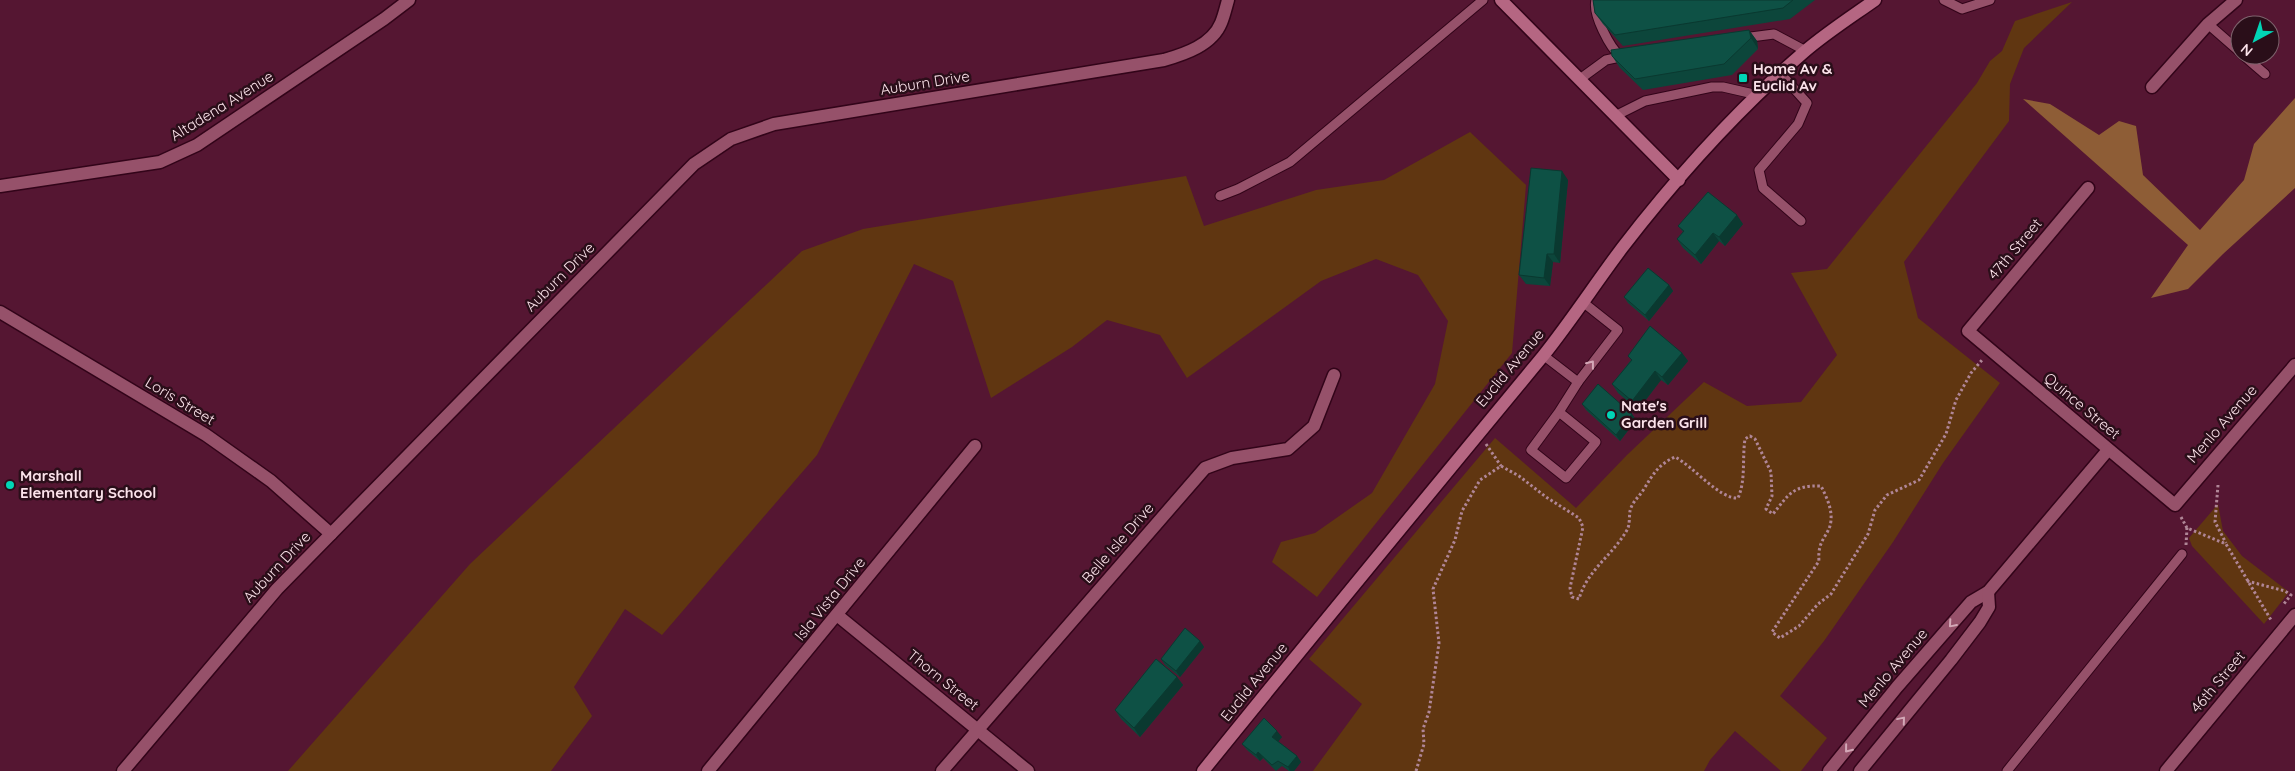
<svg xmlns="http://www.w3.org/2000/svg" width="2295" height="771" viewBox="0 0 2295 771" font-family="Quicksand,sans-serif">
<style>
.green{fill:#603611}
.forest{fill:#8e5d36}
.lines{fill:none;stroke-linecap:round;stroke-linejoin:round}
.service-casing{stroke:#320419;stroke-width:11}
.minor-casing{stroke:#320419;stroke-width:15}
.tertiary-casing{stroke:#320419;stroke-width:15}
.secondary-casing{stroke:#320419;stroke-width:15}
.path{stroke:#b08697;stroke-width:3;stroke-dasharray:2.5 2.5;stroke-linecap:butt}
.service{stroke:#96516a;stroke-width:9}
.minor{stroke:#96516a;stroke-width:12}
.tertiary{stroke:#96516a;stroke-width:12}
.secondary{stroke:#b56682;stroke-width:12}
.wall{fill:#0c463b}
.shaded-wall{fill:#0a3930}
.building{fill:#0e5145;stroke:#0a3930}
.oneway{stroke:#d3a8b7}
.poi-dot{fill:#01d5b6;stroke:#2a0e19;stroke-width:2}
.labels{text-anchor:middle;stroke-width:5;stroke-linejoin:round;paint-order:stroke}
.poi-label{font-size:15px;font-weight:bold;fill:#fbe2ea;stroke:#2a0e19;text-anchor:start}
.street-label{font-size:15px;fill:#fbe2ea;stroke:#2a0e19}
</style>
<rect width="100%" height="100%" fill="#551632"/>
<g class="green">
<path d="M2072,2L2024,48L2010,84L2009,121L1904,262L1918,318L2000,383L1943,463L1893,542L1824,641L1780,696L1827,738L1801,771H1781L1735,731L1710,760L1704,771H1313L1362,704L1309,659L1495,438L1576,508L1627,455L1704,382L1747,406L1801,402L1837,355L1791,273L1827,269L1977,83L1990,61L2002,51L2015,21Z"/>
<path d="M1470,132L1526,185L1512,353L1317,597L1272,562L1281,542L1315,533L1372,493L1435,384L1448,321L1418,275L1376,259L1321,281L1187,378L1160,335L1107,320L1072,347L991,398L953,281L914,264L817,455L662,635L625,609L574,687L592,716L551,771H288L470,564L802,251L863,229L1186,176L1204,226L1316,190L1384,180Z"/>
<path d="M2218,504L2223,531L2242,556L2289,592L2264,624L2192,546L2189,538Z"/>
</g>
<path class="forest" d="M2295,98V188L2223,254L2188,289L2151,298L2188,245L2023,99L2050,104L2099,135L2119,121L2136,126L2143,175L2200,230L2244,180L2254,144Z"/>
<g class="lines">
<defs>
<g id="service">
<path d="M1596,0C1592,14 1610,48 1621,57"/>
<path d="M1944,0L1962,9L1990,0"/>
<path d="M2208,24L2240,52"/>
<path d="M1743,38L1774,34L1806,51"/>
<path d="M2243,55L2265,74"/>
<path d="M1781,74L1807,103L1798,124L1759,170L1763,188L1801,221"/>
<path d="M1580,79L1606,60L1620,57"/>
<path d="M1615,116L1645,101L1712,87H1723L1758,95"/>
<path d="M1220,196L1238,189L1290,162L1483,0"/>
<path d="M1543,355L1578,382L1618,330L1584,303"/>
<path d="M1559,412L1596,442L1566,478L1531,450L1559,412L1578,382"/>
<path d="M2007,771L2182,554"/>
</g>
<g id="minor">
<path d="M2152,87L2208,24L2236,0"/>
<path d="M2088,188L1968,331L2175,505L2295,365"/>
<path d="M0,312L206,435L271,481L331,534"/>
<path d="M837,615L1028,771"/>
<path d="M123,771L277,589L694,164L731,139L774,124L1164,60C1185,54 1212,45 1221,23C1224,16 1226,7 1228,0"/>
<path d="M708,771L975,446"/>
<path d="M942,771L1205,468L1232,458L1288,449L1314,426L1334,375"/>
<path d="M1829,771L1897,687L1971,602L1988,592L2108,450"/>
<path d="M1860,771L1951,660L1980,622L1989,607L1988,592"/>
<path d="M2166,771L2295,615"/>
</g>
<path id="tertiary" d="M0,186L160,162L197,145L384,19L409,0"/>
<g id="secondary">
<path d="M1501,0L1679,180"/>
<path d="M1203,771C1315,632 1429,494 1543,356C1571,321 1595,284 1622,248C1676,178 1737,110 1804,52C1826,33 1851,17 1875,0"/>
</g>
</defs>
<use href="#service" class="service-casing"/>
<use href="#minor" class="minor-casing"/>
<use href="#tertiary" class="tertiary-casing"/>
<use href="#secondary" class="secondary-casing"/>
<g class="path">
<path d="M1486,444L1501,466"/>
<path d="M2218,485L2215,522L2226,543"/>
<path d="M2181,517L2187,528L2226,544L2271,620"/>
<path d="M2186,545L2187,528"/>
<path d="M2247,581L2285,591L2291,595L2283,605"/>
<path d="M1416,771L1424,744L1423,729L1429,712L1439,643L1433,589L1455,540L1462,511L1480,480L1501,466L1519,476L1546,497L1579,518L1583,527L1570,588L1572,597L1579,599C1587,570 1613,555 1627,530C1630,525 1629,517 1630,511C1632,502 1639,497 1644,489C1653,474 1659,464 1675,457C1693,466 1719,499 1738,498C1746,480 1742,459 1745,439L1750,436L1755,439L1771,472L1772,496L1766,509L1773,514C1789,494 1793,485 1821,486C1826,496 1832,508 1831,520C1830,536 1817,538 1819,561L1772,632L1780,638L1799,626L1818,604L1831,594L1868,534L1875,510L1887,495L1919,480L1946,434L1956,400L1971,373L1982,360"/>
</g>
<use href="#service" class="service"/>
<use href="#minor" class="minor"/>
<use href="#tertiary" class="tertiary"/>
<use href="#secondary" class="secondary"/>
</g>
<g class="wall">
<path d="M1593,0H1815L1790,19L1623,46L1603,24L1595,13Z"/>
<path d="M1749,30L1757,41L1758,49L1732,75L1643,90L1620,68L1612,56Z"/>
<path d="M1568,180L1560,263L1553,262L1550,286L1526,284L1519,275Z"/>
<path d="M1743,224L1725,246L1719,241L1701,264L1683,248L1677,239L1683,232L1678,226Z"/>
<path d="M1669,285L1673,291L1649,321L1628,303L1624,297Z"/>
<path d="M1682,353L1688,361L1668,385L1661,380L1638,410L1618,393L1612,384L1631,360L1628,356Z"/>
<path d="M1582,404L1632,414L1636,420L1620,441L1586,410Z"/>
<path d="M1200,641L1204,647L1180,677L1165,665L1161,659Z"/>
<path d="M1177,677L1183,685L1140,737L1121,719L1115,710Z"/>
<path d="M1282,737L1278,741L1297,756L1301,762L1294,771H1289L1282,766L1276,771L1263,758L1260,761L1247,750L1242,744Z"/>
</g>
<g class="shaded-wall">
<path d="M1749,30L1757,41L1758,49L1751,38Z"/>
<path d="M1562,171L1568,180L1560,263L1554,254Z"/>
<path d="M1737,215L1743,224L1725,246L1719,237Z"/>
<path d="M1713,233L1719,241L1701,264L1695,255Z"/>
<path d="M1547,254L1553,262L1550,286L1544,278Z"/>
<path d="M1669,285L1673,291L1649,321L1645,315Z"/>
<path d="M1682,353L1688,361L1668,385L1662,377Z"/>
<path d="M1655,371L1661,380L1638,410L1632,401Z"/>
<path d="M1632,414L1636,420L1620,441L1616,435Z"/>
<path d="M1200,641L1204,647L1180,677L1176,671Z"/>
<path d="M1177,677L1183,685L1140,737L1134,728Z"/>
<path d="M1277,731L1282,737L1277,743L1272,737Z"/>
<path d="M1258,752L1263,758L1260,761L1256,755Z"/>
<path d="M1297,756L1301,762L1294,771H1290L1288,767Z"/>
</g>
<g class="building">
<path d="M1593,0H1793L1783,8L1615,35L1595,13Z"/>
<path d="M1749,30L1751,38L1724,64L1635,79L1612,56L1611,50Z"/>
<path d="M1531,168L1562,171L1554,254H1547L1544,278L1519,275Z"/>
<path d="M1708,192L1737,215L1719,237L1713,233L1695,255L1677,239L1684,231L1678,226Z"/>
<path d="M1648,268L1669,285L1645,315L1624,297Z"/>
<path d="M1650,326L1682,353L1662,377L1655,371L1632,401L1612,384L1632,360L1628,356Z"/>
<path d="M1598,384L1632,414L1616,435L1582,404Z"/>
<path d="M1185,628L1200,641L1176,671L1161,659Z"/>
<path d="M1156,659L1177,677L1134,728L1115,710Z"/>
<path d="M1264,718L1277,731L1272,737L1297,756L1288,767L1278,761L1272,765L1258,752L1256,755L1242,744Z"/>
</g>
<defs><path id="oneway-chevron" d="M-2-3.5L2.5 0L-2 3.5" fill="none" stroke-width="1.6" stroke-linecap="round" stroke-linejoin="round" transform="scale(1.25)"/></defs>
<g class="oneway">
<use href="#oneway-chevron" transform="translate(1591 364) rotate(-52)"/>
<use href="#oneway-chevron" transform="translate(1952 624) rotate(131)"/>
<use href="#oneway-chevron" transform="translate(1902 720) rotate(-50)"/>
<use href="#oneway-chevron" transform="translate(1848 749) rotate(129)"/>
</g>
<g class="poi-dot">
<rect x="1738" y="73" width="10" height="10" rx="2.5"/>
<circle cx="1611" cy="415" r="5"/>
<circle cx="10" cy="485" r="5"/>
</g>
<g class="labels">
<g class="poi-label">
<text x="1753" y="74">Home Av &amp;<tspan x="1753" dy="17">Euclid Av</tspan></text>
<text x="1621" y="411">Nate's<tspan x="1621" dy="17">Garden Grill</tspan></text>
<text x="20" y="481">Marshall<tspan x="20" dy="17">Elementary School</tspan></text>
</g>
<g class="street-label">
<text transform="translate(925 83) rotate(-9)" y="5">Auburn Drive</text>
<text transform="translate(222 106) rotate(-32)" y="5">Altadena Avenue</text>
<text transform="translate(2015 249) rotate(-50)" y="5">47th Street</text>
<text transform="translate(560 277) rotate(-45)" y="5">Auburn Drive</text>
<text transform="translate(1510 368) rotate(-50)" y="5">Euclid Avenue</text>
<text transform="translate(180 401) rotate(31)" y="5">Loris Street</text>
<text transform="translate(2082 406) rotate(40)" y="5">Quince Street</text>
<text transform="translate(2222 424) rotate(-49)" y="5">Menlo Avenue</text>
<text transform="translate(1118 543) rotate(-49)" y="5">Belle Isle Drive</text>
<text transform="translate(277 567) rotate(-47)" y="5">Auburn Drive</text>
<text transform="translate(830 599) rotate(-51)" y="5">Isla Vista Drive</text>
<text transform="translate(1893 668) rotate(-50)" y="5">Menlo Avenue</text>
<text transform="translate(943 680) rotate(39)" y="5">Thorn Street</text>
<text transform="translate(1254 682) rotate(-51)" y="5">Euclid Avenue</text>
<text transform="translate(2218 682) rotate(-50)" y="5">46th Street</text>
</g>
</g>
<g transform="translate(2255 40) rotate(220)"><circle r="24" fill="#2a0e19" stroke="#7e636d"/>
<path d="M0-4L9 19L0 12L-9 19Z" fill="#01d5b6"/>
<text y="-8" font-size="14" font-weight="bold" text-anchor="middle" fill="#fbe2ea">N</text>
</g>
</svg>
